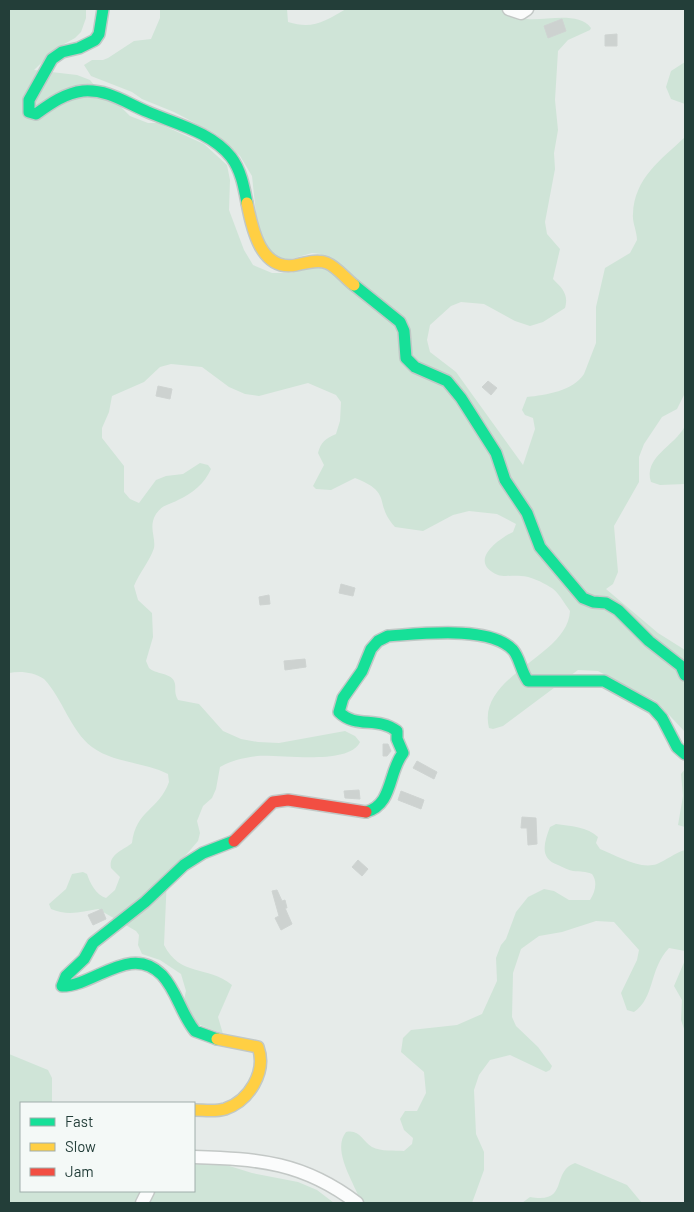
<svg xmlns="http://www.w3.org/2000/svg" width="694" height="1212" viewBox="0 0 694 1212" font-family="Barlow,sans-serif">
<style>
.green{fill:#cfe4d7}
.building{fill:#cdd2d0;stroke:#cfd4d2}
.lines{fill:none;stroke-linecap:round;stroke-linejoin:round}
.street-casing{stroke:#c3c8c6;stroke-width:15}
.fast-casing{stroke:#c1c8c6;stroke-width:14}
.slow-casing{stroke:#c1c8c6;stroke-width:14}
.jam-casing{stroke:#c1c8c6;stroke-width:14}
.street{stroke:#fbfcfc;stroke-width:12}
.fast{stroke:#16e098;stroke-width:11}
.slow{stroke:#ffcf43;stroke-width:11}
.jam{stroke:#f24e42;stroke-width:11}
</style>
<rect width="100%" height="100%" fill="#e6ebe9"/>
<g class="green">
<path d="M9,9H86V18L81,32L75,38L57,48L34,70L77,75L90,80L104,97L115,101L130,116L148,123H158L204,144L227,165L230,180L229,210L244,250L253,265L272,273H292L321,254L312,253L284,261L276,258L258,233L252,176L240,156L216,134L174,112L142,99L132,92L91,76L84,65L92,60H103L108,58L134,41L151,39L160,18V9H287L288,22C313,30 325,21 346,9H520V17L527,19C546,21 578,11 591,28L590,30L568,40L558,51L555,100L558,130L554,153L555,169L545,222L547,234L560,249L553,279C562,288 569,294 565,308L543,322L530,326L515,321L484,304L461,302L451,306L430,325L427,340L430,352L456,372L523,465L535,429L533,418L525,415L522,410L527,397C546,395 573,391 584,374L596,343V307L605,268L630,253L637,240C637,231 632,222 633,214C634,178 662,159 685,137V393L677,409L662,417L644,444L639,457V482L614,526L618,572L613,584L606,589L658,633L685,650V732L656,701L598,671L578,670L503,726L493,729L489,728C476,675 568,657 570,611C564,603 558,591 550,587C542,582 530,576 521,576C514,575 504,577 498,575C467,562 498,539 513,532L516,524L497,514L469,511L453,515L423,531L395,527C373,503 394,493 355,478L331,490L316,489L313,486L324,465L318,453C321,442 325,439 336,434L340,421L341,402L336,395L308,383L259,396L245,394L229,387L202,367L171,364L160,367L144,382L112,396L109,412L102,428V438L124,466V492L130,499L139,503L156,480L166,476L183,474L200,463L208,465L211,469C205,483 192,494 178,500C169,505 163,504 156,514C148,527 156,537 154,548C150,561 139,573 134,586L138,600L152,613L153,637L146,661L149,668C155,674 171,673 174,681C177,687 173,691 178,700L199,704L223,731L241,739L258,742L279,743L345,731L355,736L360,742C349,766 280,754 257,756C243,758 232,760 220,767L216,789L212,798L203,806L197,821L200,833L198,841L167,877L164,945C180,977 207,965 232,985L218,1017L223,1034L180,1017L186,991L181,974L160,960L142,954L138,945L139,935L136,931L98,909C82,912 67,916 51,909L49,904L66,889L72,874L83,872L87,874C90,883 96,895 106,898L115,890L120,877L111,868C108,854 124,850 132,843C136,810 159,810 169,782L168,774C145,762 113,763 92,747C70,730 63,699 44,679C33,672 21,671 9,673Z"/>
<path d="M685,62V104L671,99L666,87L671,71Z"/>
<path d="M685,426V484L660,485L651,482C643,457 675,446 685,426Z"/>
<path d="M685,769V827L678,825L683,796L681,774Z"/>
<path d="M556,824C570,826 588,827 598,837L596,843L600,849C616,855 639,870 657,864C667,860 674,853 685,850V951L669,948C649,969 655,998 634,1012L627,1010L621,993L637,960L639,950L614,922L596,921L562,932L539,936L521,949L513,973L512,1017L516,1026L538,1047L552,1066L550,1070L546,1072L510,1055L490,1060L479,1075L474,1090L476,1134L484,1152V1170L472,1203H361C355,1183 331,1151 346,1132C360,1129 362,1141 372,1147C381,1152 395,1150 404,1151L412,1144L413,1138L404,1130L400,1119L405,1111H417L426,1093L424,1072L401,1052L403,1038L411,1030L457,1025L482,1014L497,981L496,958L501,945L506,939L516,912L528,897L544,889L554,891L569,900H590C595,892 598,882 592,874C585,871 581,872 573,871C568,870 563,867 558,865C539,858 544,843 550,827Z"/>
<path d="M685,960V1032L681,1020L682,1000L674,986Z"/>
<path d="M9,1054L48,1070L52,1078V1103H21V1191H194V1155L252,1173L298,1182L317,1190L334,1203H9Z"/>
<path d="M575,1163L627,1185L642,1203H522L530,1197C570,1204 550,1172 575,1163Z"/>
</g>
<g class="building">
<path d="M562,19L566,31L548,38L544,26Z"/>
<path d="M617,34V46H605V35Z"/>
<path d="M488,381L497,388L491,395L482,387Z"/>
<path d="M158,386L172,389L170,399L156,396Z"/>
<path d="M341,584L355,588L353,596L339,593Z"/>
<path d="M269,595L270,604L260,605L259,597Z"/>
<path d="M305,659L306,667L285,670L284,661Z"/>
<path d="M383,744H388L391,751L387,756H383Z"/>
<path d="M417,761L437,772L434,779L413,768Z"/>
<path d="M359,790L360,799L345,798L344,791Z"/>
<path d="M401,791L424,800L421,809L398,800Z"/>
<path d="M522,817L536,818L537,844L528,845L527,828H521Z"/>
<path d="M358,860L368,869L362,876L352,867Z"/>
<path d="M277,890L282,901L285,900L287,908H285L292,924L281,930L275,918L279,916L272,891Z"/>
<path d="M102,909L106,919L93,925L88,915Z"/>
</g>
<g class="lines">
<defs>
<g id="street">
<path d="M509,9L521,13L527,9"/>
<path d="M194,1157C259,1159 303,1162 357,1203"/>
<path d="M142,1203L148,1191"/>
</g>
<g id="fast">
<path d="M103,9L99,34L95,40L79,48L62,52L52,59L29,100V112L36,114C50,104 65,93 83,91C108,89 126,103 148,112C176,124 211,132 231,157C241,170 244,187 247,203"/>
<path d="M354,285L400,322L404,331L406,358L415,367L447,381L461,398L496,453L505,480L527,513L540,547L583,598L593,602L606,603L618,610L649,641L681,666L685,675"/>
<path d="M366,812C393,805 388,772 403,753L397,739V731C377,716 356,729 339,712L343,698L362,671L371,649L378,641L388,636C419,634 490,625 513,650C520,658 521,672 528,681H604L653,708L662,718L677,747L685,754"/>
<path d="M217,1039L195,1031C181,1014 177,991 162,975C131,943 95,986 62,986L66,976L84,959L93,943L145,902L184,865L203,853L234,841"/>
</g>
<g id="slow">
<path d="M247,203C252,229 261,272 296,265C305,263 318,259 327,263C337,267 346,279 354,285"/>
<path d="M194,1110C204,1110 215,1112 225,1109C249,1101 267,1072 258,1047L217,1039"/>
</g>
<path id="jam" d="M234,841L273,802L288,800L366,812"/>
</defs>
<use href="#street" class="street-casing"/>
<use href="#fast" class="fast-casing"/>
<use href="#slow" class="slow-casing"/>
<use href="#jam" class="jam-casing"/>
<use href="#street" class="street"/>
<use href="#fast" class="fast"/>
<use href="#slow" class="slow"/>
<use href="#jam" class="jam"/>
</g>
<rect width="694" height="1212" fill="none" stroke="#233e39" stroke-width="20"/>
<rect x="20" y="1102" width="175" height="90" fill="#f4f9f7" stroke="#a0aeab"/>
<rect x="30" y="1118" width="25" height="8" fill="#16e098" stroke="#a0aeab"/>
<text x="65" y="1127" font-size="15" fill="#233e39">Fast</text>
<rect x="30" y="1143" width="25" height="8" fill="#ffcf43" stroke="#a0aeab"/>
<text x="65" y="1152" font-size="15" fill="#233e39">Slow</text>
<rect x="30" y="1168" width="25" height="8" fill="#f24e42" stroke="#a0aeab"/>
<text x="65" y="1177" font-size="15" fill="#233e39">Jam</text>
</svg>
